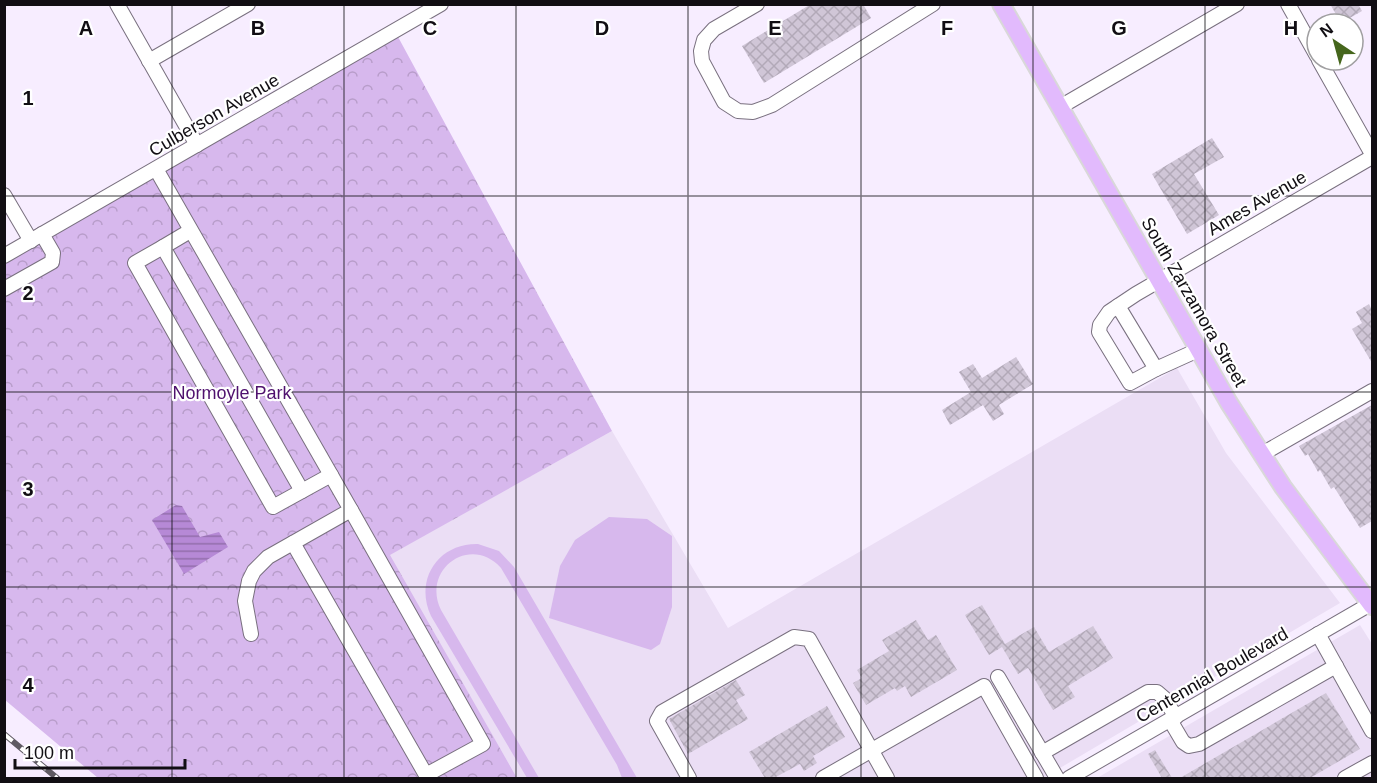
<svg xmlns="http://www.w3.org/2000/svg" width="1377" height="783" viewBox="0 0 1377 783" font-family="Arial,sans-serif">
<style>
.built{fill:#ebdef5}
.grass{fill:#d7b8ed}
.park{fill:url(#park-crowns)}
.water{fill:url(#water-rules)}
.building{fill:url(#building-cross-hatch)}
.lines{fill:none;stroke-linecap:round;stroke-linejoin:round}
.minor-casing{stroke:#79707f;stroke-width:16}
.major-casing{stroke:#d9d8d9;stroke-width:20}
.minor{stroke:#fff;stroke-width:14}
.major{stroke:#e2bafd;stroke-width:16}
.rail-casing{stroke:#5f5a63;stroke-width:6}
.rail{stroke:#fff;stroke-width:4;stroke-dasharray:11;stroke-linecap:butt}
.grid{fill:none;stroke:#110e13;stroke-width:1.5;stroke-opacity:0.55}
.labels{text-anchor:middle;stroke-width:4.5;stroke-linejoin:round;paint-order:stroke}
.street-label{font-size:18px;fill:#110e13;stroke:#fff}
.park-label{font-size:18px;fill:#4f116e;stroke:#fff}
.grid-label{font-size:20px;text-anchor:middle;font-weight:bold;fill:#110e13;stroke:#fff;stroke-width:4.5;stroke-linejoin:round;paint-order:stroke}
</style>
<defs>
<pattern id="park-crowns" width="20" height="18" patternUnits="userSpaceOnUse" patternTransform="scale(1.5)"><rect width="20" height="18" fill="#d7b8ed"/><path d="M2 6a3 3 0 1 1 6 0M12 15a3 3 0 1 1 6 0" fill="none" stroke="#b89dca"/></pattern>
<pattern id="water-rules" width="6" height="5" patternUnits="userSpaceOnUse" patternTransform="scale(1.5)"><rect width="6" height="5" fill="#b689d6"/><path d="M0 2.5h6" fill="none" stroke="#936eac"/></pattern>
<pattern id="building-cross-hatch" width="8" height="8" patternUnits="userSpaceOnUse" patternTransform="scale(1.5)"><rect width="8" height="8" fill="#d0c6d7"/><path d="M0 0l8 8M0 8l8-8" fill="none" stroke="#b2a9b8"/></pattern>
</defs>
<rect width="100%" height="100%" fill="#f7edff"/>
<g class="built">
<path d="M1177,368L1226,453L1340,603L1043,778H517L389,555L612,431L728,628Z"/>
<path d="M1360,625L1372,644V778H1097Z"/>
</g>
<g class="grass">
<path d="M609,517L647,519L672,536V607L660,644L651,650L549,618L560,566L575,540Z"/>
<path d="M478,544L499,551L514,567L637,778H622L617,765L501,568C471,534 421,569 441,610L539,778H527L431,616C414,580 438,543 478,544Z"/>
</g>
<path class="park" d="M397,35L612,431L390,555L517,778H98L5,700V264Z"/>
<path class="water" d="M176,505L182,506L200,537L219,532L228,547L184,574L152,520Z"/>
<g class="building">
<path d="M811,4H863L871,18L764,83L742,46Z"/>
<path d="M1330,4H1358L1362,11L1341,23Z"/>
<path d="M1212,138L1224,157L1194,174L1219,215L1187,234L1152,174Z"/>
<path d="M1369,304L1372,310V363L1352,329L1362,323L1356,312Z"/>
<path d="M1016,357L1033,384L999,405L1004,414L993,421L983,405L950,425L942,410L971,392L959,372L973,364L982,378Z"/>
<path d="M1372,405V521L1360,528L1334,487L1331,489L1320,470L1318,472L1308,454L1305,456L1299,446Z"/>
<path d="M982,605L1005,644L1034,627L1049,652L1093,626L1113,658L1068,686L1075,697L1053,710L1028,668L1018,674L1002,647L989,655L965,615Z"/>
<path d="M916,620L928,640L936,635L957,670L911,697L905,686L897,691L895,688L866,705L853,683L862,678L857,670L889,651L882,640Z"/>
<path d="M736,680L745,695L736,700L748,719L688,754L669,719Z"/>
<path d="M1326,693L1360,749L1310,778H1180Z"/>
<path d="M827,706L845,737L813,756L817,763L804,771L800,764L774,778H765L749,752Z"/>
<path d="M1155,750L1172,778H1162L1148,754Z"/>
</g>
<g class="lines">
<defs>
<g id="minor">
<path d="M117,4L197,145"/>
<path d="M757,4L714,29L704,40L701,51L702,61L724,102L738,111L753,112L772,105L933,4"/>
<path d="M1288,4L1317,56"/>
<path d="M1319,60L1372,154"/>
<path d="M149,61L248,4"/>
<path d="M1060,107L1237,4"/>
<path d="M156,169L351,510L268,557L254,571L249,581L245,601L251,634"/>
<path d="M4,195L31,241"/>
<path d="M190,231L163,247L302,491"/>
<path d="M163,247L135,263L273,507L331,475"/>
<path d="M4,256L441,4"/>
<path d="M4,289L52,262L53,253L42,234"/>
<path d="M1118,306L1156,369L1198,350"/>
<path d="M1156,369L1130,383L1099,332L1100,325L1109,312L1136,294L1372,157"/>
<path d="M1262,454L1372,391"/>
<path d="M293,543L426,775L483,744L351,510"/>
<path d="M1318,634L1372,731"/>
<path d="M998,677L1057,778"/>
<path d="M1170,720L1183,742L1189,746L1199,744L1336,666"/>
<path d="M1042,753L1148,692H1157L1164,698L1176,717"/>
<path d="M689,778L657,721L662,712L794,637L809,639L887,778"/>
<path d="M823,778L984,686L1036,778"/>
<path d="M1069,778L1372,603"/>
<path d="M1345,778L1372,763"/>
</g>
<path id="major" d="M1001,4L1229,403L1283,487L1372,606"/>
</defs>
<use href="#minor" class="minor-casing"/>
<use href="#major" class="major-casing"/>
<use href="#minor" class="minor"/>
<use href="#major" class="major"/>
<defs>
<path id="rail" d="M4,734L57,778"/>
</defs>
<use href="#rail" class="rail-casing"/>
<use href="#rail" class="rail"/>
</g>
<path class="grid" d="M172,4V778M344,4V778M516,4V778M688,4V778M861,4V778M1033,4V778M1205,4V778M4,196H1372M4,392H1372M4,587H1372"/>
<g class="labels">
<g class="street-label">
<text transform="translate(214 115) rotate(-30)" y="6">Culberson Avenue</text>
<text transform="translate(1257 203) rotate(-30)" y="6">Ames Avenue</text>
<text transform="translate(1194 302) rotate(60)" y="6">South Zarzamora Street</text>
<text transform="translate(1212 675) rotate(-30)" y="6">Centennial Boulevard</text>
</g>
<g class="park-label">
<text x="232" y="399">Normoyle Park</text>
</g>
</g>
<g class="grid-label">
<text x="86" y="35">A</text>
<text x="258" y="35">B</text>
<text x="430" y="35">C</text>
<text x="602" y="35">D</text>
<text x="775" y="35">E</text>
<text x="947" y="35">F</text>
<text x="1119" y="35">G</text>
<text x="1291" y="35">H</text>
<text x="28" y="105">1</text>
<text x="28" y="300">2</text>
<text x="28" y="496">3</text>
<text x="28" y="692">4</text>
</g>
<rect width="1377" height="783" fill="none" stroke="#110e13" stroke-width="12"/>
<g transform="translate(1335 42) rotate(324)"><circle r="28" fill="#ffffff" stroke="#a09fa1" stroke-width="1.5"/>
<path d="M0-4.5L10 22L0 15L-10 22Z" fill="#45661c"/>
<text y="-9" font-size="16" font-weight="bold" text-anchor="middle" fill="#110e13">N</text>
</g>
<path d="M15 759v9h170v-9" fill="none" stroke="#110e13" stroke-width="3"/>
<text x="24" y="759" font-size="18" fill="#110e13" stroke="#ffffff" stroke-width="4.5" paint-order="stroke">100 m</text>
</svg>
